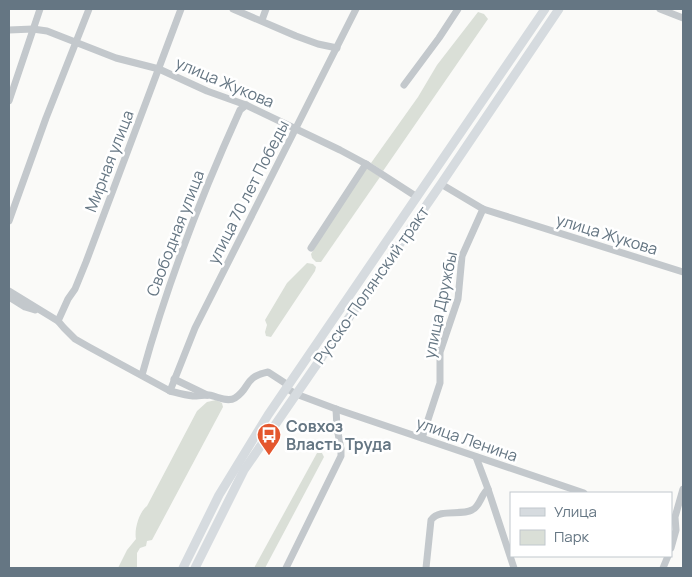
<svg xmlns="http://www.w3.org/2000/svg" width="692" height="577" viewBox="0 0 692 577" font-family="Manrope,sans-serif">
<style>
.green{fill:#dadfd7}
.lines{fill:none;stroke-linecap:round;stroke-linejoin:round}
.minor{stroke:#c3c8cc;stroke-width:7}
.major{stroke:#d6dbdf;stroke-width:9}
.labels{text-anchor:middle;stroke-width:5;stroke-linejoin:round;paint-order:stroke}
.street-label{font-size:16px;fill:#657683;stroke:#fff}
.poi-label{font-size:16px;font-weight:bold;fill:#657683;stroke:#fff;text-anchor:start}
</style>
<rect width="100%" height="100%" fill="#fafaf8"/>
<g class="green">
<path d="M478,12L484,14L488,19L383,171L371,163L418,97L437,65Z"/>
<path d="M367,168L380,177L321,262H316L312,258L311,254L345,199Z"/>
<path d="M307,263L313,264L316,267L315,271L271,337L266,336L265,332L267,325L265,320L287,283Z"/>
<path d="M216,400L222,403L223,407L152,540L147,541L146,546L140,548L137,553V568H118L127,550L136,539C134,530 139,512 147,506L197,411L207,402Z"/>
<path d="M317,453H322L324,457L265,568H254Z"/>
</g>
<g class="lines">
<g class="minor">
<path d="M233,9L296,36L318,44L337,48"/>
<path d="M660,9L683,18"/>
<path d="M262,20L266,9"/>
<path d="M9,30L33,29L47,31L116,58L159,69L207,91L246,105L340,150L366,164L417,197"/>
<path d="M404,85L439,38L458,9"/>
<path d="M9,101L40,9"/>
<path d="M441,184L483,209L683,272"/>
<path d="M9,221L46,118L89,9"/>
<path d="M311,248L366,164"/>
<path d="M9,291L58,321L64,328L75,339L89,347L170,391C178,393 185,395 193,396C198,396 204,395 209,395C217,396 227,403 235,398C251,388 243,377 268,372L288,385"/>
<path d="M9,297L25,307L35,310"/>
<path d="M58,321L68,299L75,289L86,262L181,9"/>
<path d="M142,375C167,284 201,196 240,110L246,105"/>
<path d="M174,379L207,395"/>
<path d="M286,388L296,394L336,409L584,493"/>
<path d="M170,391L195,328L356,9"/>
<path d="M422,438L440,383V352L458,299L462,256L483,209"/>
<path d="M476,457L488,489L514,568"/>
<path d="M671,548L676,530L675,517L683,489"/>
<path d="M286,568L341,456V449L337,428L336,409"/>
<path d="M426,568L431,520C440,508 460,516 472,510C480,507 481,494 488,489"/>
<path d="M663,568L668,556"/>
</g>
<g class="major">
<path d="M183,568L219,495L268,415L545,9"/>
<path d="M195,568L244,470L441,184L559,9"/>
</g>
</g>
<defs>
<symbol id="bus-pin" viewBox="-11 -11 22 30"><path d="M0 17L-7.5 6A9.5 9.5 0 1 1 7.5 6Z" fill="#e4572e" stroke="#fff"/><path d="M-5-6H5V4H4V6H2V4H-2V6H-4V4H-5ZM-3.5-4V0h7V-4ZM-3.5 1.2v1.5H-2V1.2ZM2 1.2v1.5H3.5V1.2Z" fill="#fff"/></symbol>
</defs>
<g fill-rule="evenodd">
<use href="#bus-pin" x="255" y="421" width="28" height="38"/>
</g>
<g class="labels">
<g class="street-label">
<text transform="translate(225 82) rotate(23)" y="6">улица Жукова</text>
<text transform="translate(109 161) rotate(-69)" y="6">Мирная улица</text>
<text transform="translate(248 192) rotate(-63)" y="6">улица 70 лет Победы</text>
<text transform="translate(175 233) rotate(-69)" y="6">Свободная улица</text>
<text transform="translate(607 234) rotate(17)" y="6">улица Жукова</text>
<text transform="translate(371 285) rotate(-55)" y="6">Русско-Полянский тракт</text>
<text transform="translate(440 305) rotate(-78)" y="6">улица Дружбы</text>
<text transform="translate(467 439) rotate(19)" y="6">улица Ленина</text>
</g>
<g class="poi-label">
<text x="286" y="432">Совхоз<tspan x="286" dy="18">Власть Труда</tspan></text>
</g>
</g>
<rect width="692" height="577" fill="none" stroke="#657683" stroke-width="20"/>
<rect x="510" y="492" width="162" height="65" fill="#ffffff" stroke="#c1c8cd"/>
<rect x="520" y="508" width="25" height="8" fill="#d6dbdf" stroke="#c1c8cd"/>
<text x="554" y="517" font-size="15" fill="#657683">Улица</text>
<rect x="520" y="530" width="25" height="15" fill="#dadfd7" stroke="#c1c8cd"/>
<text x="554" y="542" font-size="15" fill="#657683">Парк</text>
</svg>
